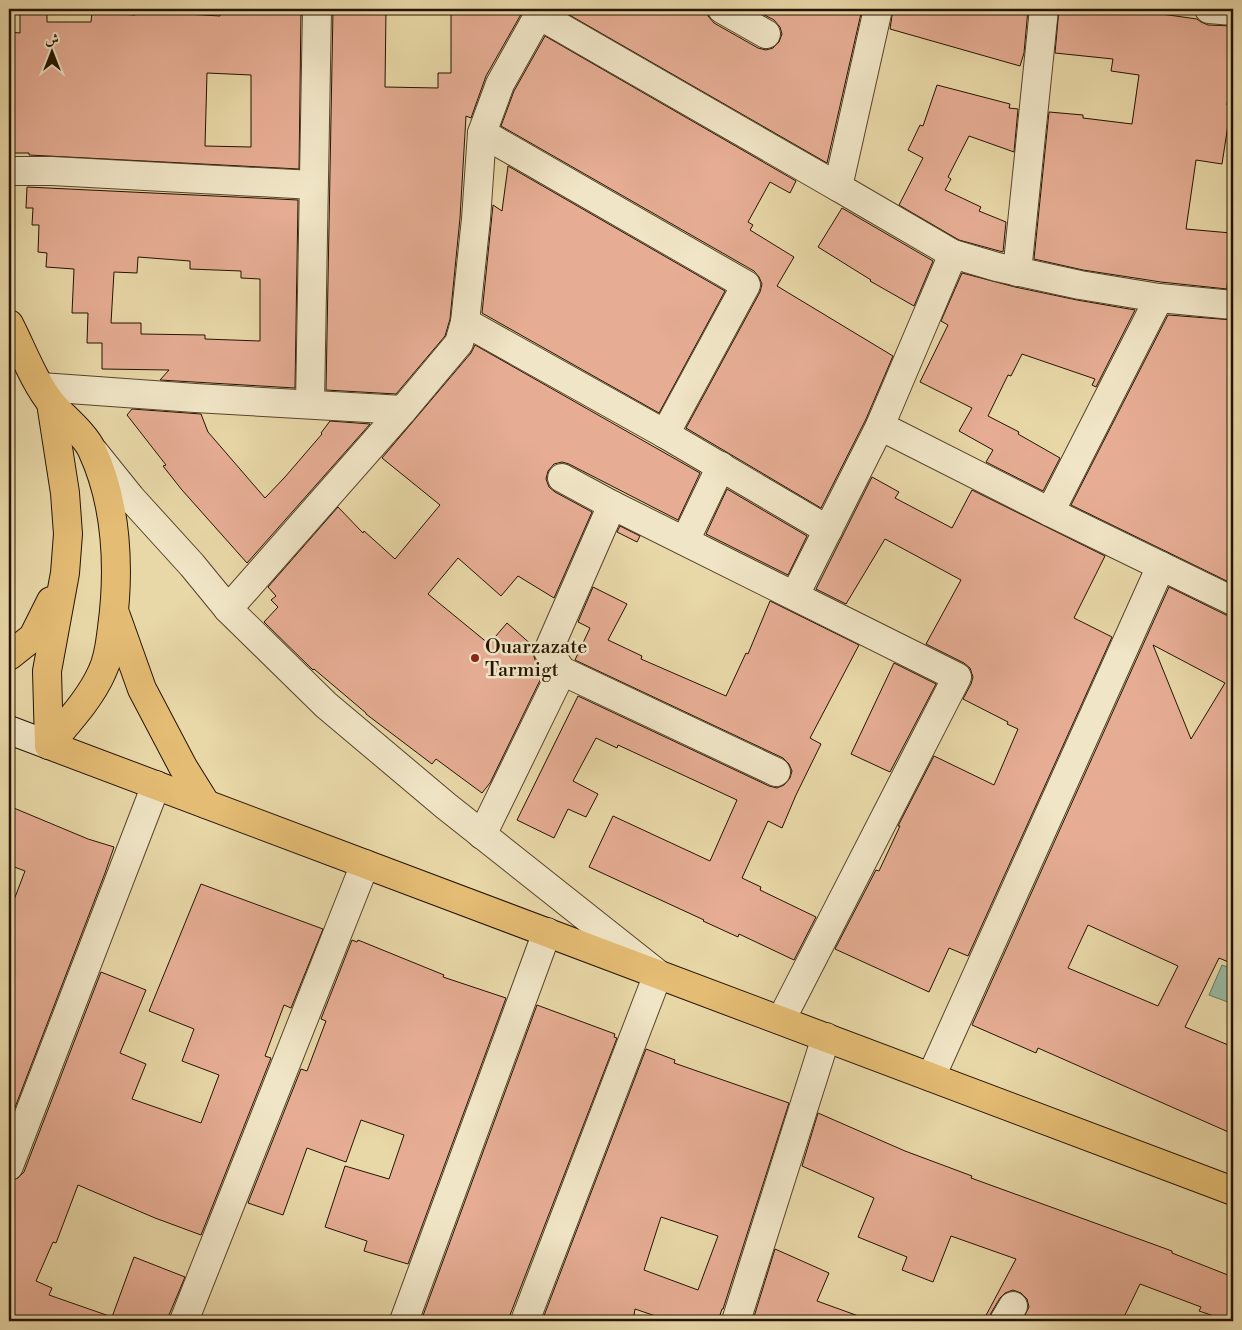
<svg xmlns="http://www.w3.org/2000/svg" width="1242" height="1330" viewBox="0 0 1242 1330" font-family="'Libre Bodoni',Amiri,serif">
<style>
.water{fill:#98baa4;stroke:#6a7762}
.building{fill:#e6ad94;stroke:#251300;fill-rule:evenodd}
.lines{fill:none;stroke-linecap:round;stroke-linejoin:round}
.street-casing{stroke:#56442a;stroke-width:30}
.secondary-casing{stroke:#251300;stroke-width:30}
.primary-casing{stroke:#251300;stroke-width:30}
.street{stroke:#f0e5c6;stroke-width:28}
.secondary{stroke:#f0e5c6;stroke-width:28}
.primary{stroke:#e4bc74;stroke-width:28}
.poi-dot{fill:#8f2418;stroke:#f0e5c6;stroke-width:2}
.labels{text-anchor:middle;stroke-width:5;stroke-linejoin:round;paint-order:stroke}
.poi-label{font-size:20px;fill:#251300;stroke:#f0e5c6;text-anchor:start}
</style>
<rect width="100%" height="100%" fill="#e8d7a7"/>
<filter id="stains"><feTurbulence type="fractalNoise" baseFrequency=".004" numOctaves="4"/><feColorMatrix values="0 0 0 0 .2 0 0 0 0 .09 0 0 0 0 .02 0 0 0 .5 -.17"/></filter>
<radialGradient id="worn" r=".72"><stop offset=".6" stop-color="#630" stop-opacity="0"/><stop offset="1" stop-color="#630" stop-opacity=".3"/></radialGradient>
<path class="water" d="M1222,965L1233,969V1004L1209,995Z"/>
<g class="building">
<path d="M221,9H301L299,169L29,155V153H9V32L20,33V11L47,12V22H91L92,12L135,15V11L220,16ZM207,73L251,75V147L205,146Z"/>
<path d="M333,9H386L385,87L438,88V73H451V9H524L486,76L471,118L466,116L460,218L450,319L445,336L396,394L326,390Z"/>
<path d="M559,9H706L708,16L714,23L758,48L766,50L773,48L779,42L782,34L780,27L774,20L753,9H862L827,163Z"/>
<path d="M893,9H1028L1024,53L1020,66L890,29Z"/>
<path d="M1059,9H1126L1197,19L1201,22L1208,25L1233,26V61L1227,105H1231L1222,164L1196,160L1186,229L1231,233L1227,289L1161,282L1083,270L1034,259L1049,112L1083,115V118L1132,124L1139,75L1111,71L1113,59L1055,53Z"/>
<path d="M545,36L796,181L790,193L770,182L748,222L753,225L750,230L794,257L777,286L893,356L866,419L821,508L686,428L760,292L762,284L759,277L754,271L501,126L514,91Z"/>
<path d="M937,85L1010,104L1009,108L1018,109L1014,152L969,136L948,177L951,179L945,190L981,207L979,211L1006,222L1003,252L959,240L899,205L923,158L908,150L920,125L923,126Z"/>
<path d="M508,166L725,291L659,413L482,313L493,205L502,211Z"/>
<path d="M27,187L298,200L295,388L160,380L169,370L102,369V343H87L88,313H72L74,269L46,267L47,253L38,252L39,225H32L33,208H26ZM138,257L190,261V269L241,271V278L260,279V341L205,339V335L141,334V323H111L114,272L137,273Z"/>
<path d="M842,208L933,261L914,306L870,281L871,280L818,247Z"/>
<path d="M962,273L1015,287L1077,300L1135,310L1096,387L1092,385L1095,379L1022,354L1011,376L1008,375L988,416L1019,432L1018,434L1060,458L1043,491L986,462L993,450L959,431L972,408L920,382L948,325L941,321Z"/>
<path d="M1168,315L1233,320V584L1071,505Z"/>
<path d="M475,345L700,473L678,520L569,464L562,462L554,464L548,471L546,479L549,487L555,492L592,512L554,598L518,576L501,596L458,558L428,594L489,644L507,623L533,646V653L535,660L544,672L490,783L482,793L436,759L432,764L366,714V713L314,669L313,670L264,622L278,607L271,600L276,596L268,587L338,507L363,533L364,531L395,559L440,505L382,458L471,353Z"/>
<path d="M132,409L201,414L208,432L265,498L285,477L322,434L321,433L330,421L370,424L247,563L182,490L163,466L166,465L127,415Z"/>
<path d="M872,477L899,492L895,498L952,528L972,490L1105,556L1074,618L1112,637L968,956L949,948L929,992L835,949L876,870L879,871L900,826H898L934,756L994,785L1018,729L1007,724L1008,722L963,699L971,684L973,677L970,668L964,663L926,644L961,580L885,539L846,604L816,589Z"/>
<path d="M727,489L807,536L788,575L706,534Z"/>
<path d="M620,526L640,536L637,542L617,532Z"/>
<path d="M593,587L627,604L608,640L642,656L641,659L726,696L746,653L748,654L770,601L859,645L810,738L821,744L796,795L782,828L768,821L742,878L761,887L760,890L816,917L794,960L739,934L738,937L703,921L704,920L589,867L613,816L710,861L737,800L618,745L617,748L596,738L573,781L598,794L586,817L568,809L554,838L517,820L578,696L769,786L777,788L784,785L790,778L792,771L789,764L783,758L575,660L590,628L578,622Z"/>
<path d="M1169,587L1226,615L1233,616V964L1219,958L1185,1027L1233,1047V1134L1038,1048L1036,1053L972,1025ZM1153,645L1225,683L1191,739ZM1088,925L1178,966L1158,1006L1068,968Z"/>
<path d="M894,663L936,684L890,772L851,754Z"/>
<path d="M9,806L88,839L114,847L105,873L9,1123V913L25,871L9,865Z"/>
<path d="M201,884L323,929L291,1008L284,1005L265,1056L271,1058L201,1235L155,1218L78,1185L56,1243L53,1242L36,1281L52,1288L49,1295L112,1317L134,1257L185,1277L169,1315V1321H18L9,1318V1181L18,1178L24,1172L101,972L146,990L120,1053L146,1064L132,1099L201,1123L219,1075L182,1061L194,1029L149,1011Z"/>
<path d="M352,940L357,942L358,940L444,975L443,977L506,998L408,1264L364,1251L367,1241L325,1227L345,1166L389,1179L404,1135L361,1120L346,1162L307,1148L283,1215L248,1203L301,1069L307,1071L326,1021L321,1019Z"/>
<path d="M537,1005L615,1034L614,1037L617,1038L510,1315V1321H421Z"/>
<path d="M646,1049L675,1060L674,1063L789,1103L723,1309H722L718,1321H670L635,1309L633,1321H542ZM661,1217L718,1236L698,1290L644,1270Z"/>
<path d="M818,1113L905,1151L972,1176L971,1178L1172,1251V1253L1233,1277V1321H1229L1199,1311L1201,1307L1140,1284L1122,1321H1022L1029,1307L1027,1299L1021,1293L1013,1290L1005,1293L1000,1298L991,1313L988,1321H983L1016,1259L951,1236L933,1282L902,1270L907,1257L858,1237L874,1198L802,1166Z"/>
<path d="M775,1249L829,1273L817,1301L864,1318V1321H758L753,1320Z"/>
</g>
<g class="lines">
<defs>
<g id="street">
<path d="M722,9L766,34"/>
<path d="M1209,9L1233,11"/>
<path d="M539,15L838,187L878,9"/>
<path d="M9,171H52L313,185"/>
<path d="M838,187L953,254L997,267L1080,285L1159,298L1233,305"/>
<path d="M1017,272L1044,9"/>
<path d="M465,322L665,434L746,285L482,133"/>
<path d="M41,387L195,398L403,410"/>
<path d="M310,404L317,9"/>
<path d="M880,426L1050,512L1233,601"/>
<path d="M665,434L828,530"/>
<path d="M94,452L131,498L192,565L228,609L326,705L446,806L658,974L525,1321"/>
<path d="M562,478L612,505"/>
<path d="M1050,512L1159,298"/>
<path d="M685,541L721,466"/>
<path d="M795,595L880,426L953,254"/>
<path d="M228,609L403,410L459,343L465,322L476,219L482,133L500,84L542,9"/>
<path d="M562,671L776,772"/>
<path d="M482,835L562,671L548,651L612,505L957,677L781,1020"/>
<path d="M931,1077L1161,566"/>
<path d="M9,1166L156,785"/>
<path d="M184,1321L365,864"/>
<path d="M404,1321L547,932"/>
<path d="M736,1321L826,1037"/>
<path d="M1004,1321L1013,1306"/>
</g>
<path id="secondary" d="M9,730L49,745"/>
<g id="primary">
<path d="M9,324C22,349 34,382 52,404C64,418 84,433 92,450C117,504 120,569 112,628C110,643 109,658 102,672C90,699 68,722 49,745"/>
<path d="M116,616L142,689L183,767L206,804"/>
<path d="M9,656L33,637L51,601"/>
<path d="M49,745L1233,1191"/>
<path d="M49,745L47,671L65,573L68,534L65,493L51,403"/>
</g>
</defs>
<use href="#street" class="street-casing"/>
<use href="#secondary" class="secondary-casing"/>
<use href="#primary" class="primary-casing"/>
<use href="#street" class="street"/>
<use href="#secondary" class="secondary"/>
<use href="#primary" class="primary"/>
</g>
<circle class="poi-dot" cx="475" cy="658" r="5"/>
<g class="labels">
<g class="poi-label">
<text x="485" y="653">Ouarzazate<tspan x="485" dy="23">Tarmigt</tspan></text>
</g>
</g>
<rect width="1242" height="1330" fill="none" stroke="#e8d7a7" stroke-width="30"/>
<rect x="10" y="10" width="1222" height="1310" fill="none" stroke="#251300" stroke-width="2.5"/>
<rect x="15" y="15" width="1212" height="1300" fill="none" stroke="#251300"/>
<g transform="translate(52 52)" stroke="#f0e5c6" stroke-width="4" paint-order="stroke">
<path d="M0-4L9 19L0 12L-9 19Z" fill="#251300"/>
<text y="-8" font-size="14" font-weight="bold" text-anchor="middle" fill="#251300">ش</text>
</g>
<rect width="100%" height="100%" filter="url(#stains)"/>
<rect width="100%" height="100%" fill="url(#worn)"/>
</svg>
